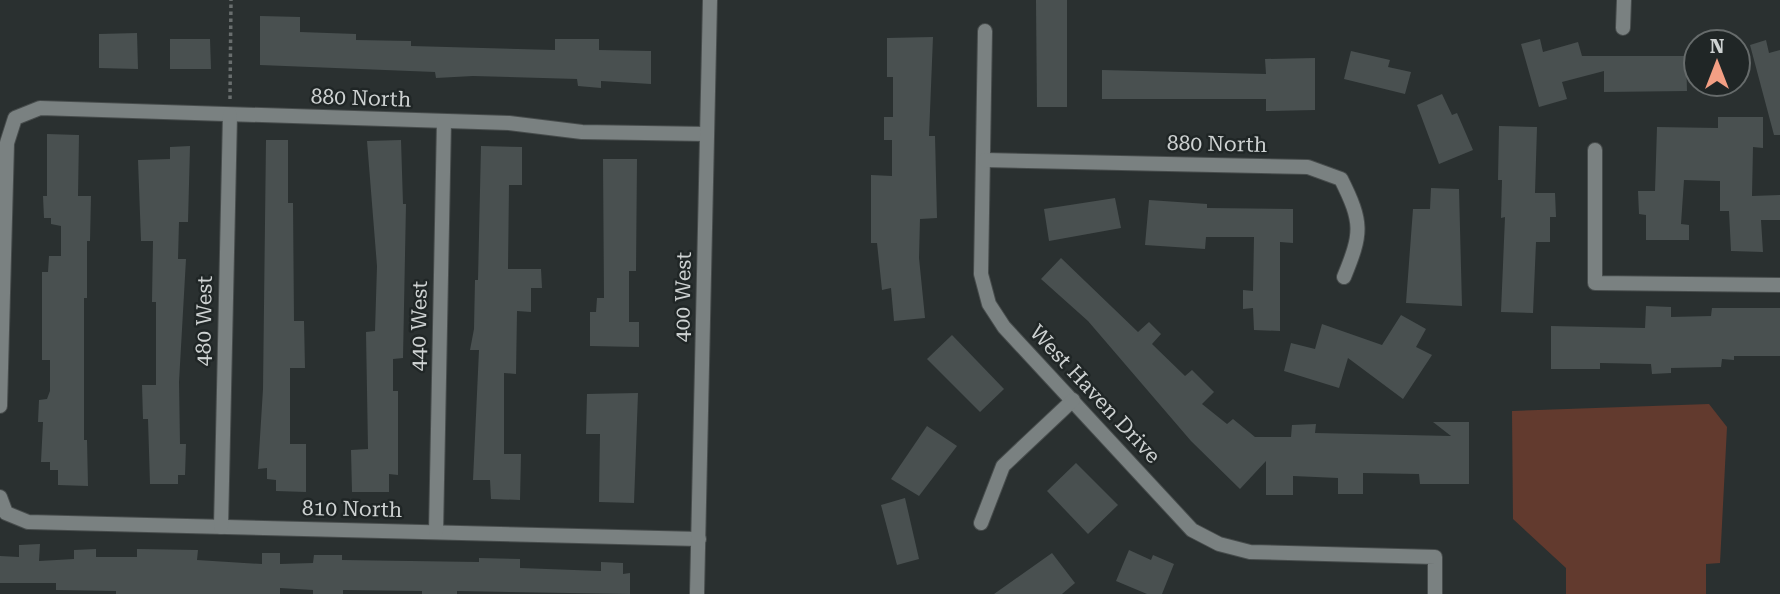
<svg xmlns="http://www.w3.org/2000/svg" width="1780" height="594" viewBox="0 0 1780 594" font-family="'Roboto Serif',serif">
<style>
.green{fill:#623a2e}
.building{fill:#495050}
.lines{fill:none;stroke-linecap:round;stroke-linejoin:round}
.minor-casing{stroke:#474c4c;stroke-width:16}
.path{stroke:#696e6e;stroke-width:3.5;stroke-dasharray:3.5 3.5;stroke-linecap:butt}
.minor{stroke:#7a8181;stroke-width:14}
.labels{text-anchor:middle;stroke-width:5;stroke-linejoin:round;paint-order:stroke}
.street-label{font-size:21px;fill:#ced2d2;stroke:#202626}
</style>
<rect width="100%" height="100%" fill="#2a3030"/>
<path class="green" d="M1709,404L1727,427L1720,563L1706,564V594H1566V568L1513,519L1512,411Z"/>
<g class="building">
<path d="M1036,0H1067V107H1037Z"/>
<path d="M260,16L300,17V32L356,34V40L411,41V46L555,50V39H599V50L651,51V84L601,81V88L578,86L577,79L473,76L436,78L435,72L260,65Z"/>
<path d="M137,33L138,69L99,68V34Z"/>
<path d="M933,37L929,136H935L937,218L920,219L919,258L925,318L894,321L891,288L882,290L877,243H871V175L892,176V140H884V117H893V77H887V38Z"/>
<path d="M170,39H210L211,69H170Z"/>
<path d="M1540,39L1543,52L1578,42L1582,56H1686L1687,91L1604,92V71L1562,82L1567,99L1539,107L1521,44Z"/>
<path d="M1766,40L1769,53L1780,50V135H1774L1750,45Z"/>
<path d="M1351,51L1390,60L1388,67L1411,72L1405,94L1344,79Z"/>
<path d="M1315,58V110L1266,111V99H1102V70L1266,74L1265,59Z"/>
<path d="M1442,94L1452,115L1457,113L1473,150L1439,164L1417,105Z"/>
<path d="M1718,117H1763V148L1753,147L1752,196L1780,195V220H1761L1763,252L1731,251L1729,211H1720V181L1684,180L1681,224L1689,225V240H1646V215L1639,214L1638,191H1655L1657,127L1718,128Z"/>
<path d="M1499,126L1537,127L1535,193H1555L1556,217H1550V242H1536L1533,313L1501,312L1505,217L1501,218L1502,180H1498Z"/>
<path d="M47,134L79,135L78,196H91L90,241H87V298H84V440H87L88,486L58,485V470H50V462H41L43,422H38L39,400L47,399L50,391V360H42V272H48L49,256H61V226L51,224V218H44L43,196H47Z"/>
<path d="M266,140H288V203H293L294,321H304L305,368H290V444H306V492L276,491V480L267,479V468L258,469L263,389Z"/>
<path d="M401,140L403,204H406L403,358L393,359V391H398V475L389,474V492H352L351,450L368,449L366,332L375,331L377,266L367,141Z"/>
<path d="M190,146L188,222H179L178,259H186L179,382L180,444H186L185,475H178V484H150L148,419H143L142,385H156V302H152L153,241H141L138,160L170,159V147Z"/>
<path d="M481,146L522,147V185H509L508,269H541L542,288H531V312L517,311L516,374L504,373V454H521L520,500L491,499L490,480H473L479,350H470L474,329L475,280H478Z"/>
<path d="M603,159H637L636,271H629V322H639V347L590,346V312H596L597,298H604Z"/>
<path d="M1431,188L1459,189L1462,306L1406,303L1413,209H1430Z"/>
<path d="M1115,198L1121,228L1049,241L1044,209Z"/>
<path d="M1149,200L1207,204V208L1293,209V243L1280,242V331L1254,330L1253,308L1243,309V290L1253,291L1254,237H1206L1205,249L1145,245Z"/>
<path d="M1061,258L1138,332L1149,322L1161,334L1152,344L1185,376L1192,370L1214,392L1202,404L1227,424L1233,419L1255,437H1291L1292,425L1316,424L1315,433L1451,436L1433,422H1469V484H1420L1419,474L1363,473V494H1338V478L1293,476V495H1266V461L1240,489L1191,441L1088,321L1041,279Z"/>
<path d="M1646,306L1671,307V317L1711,316L1712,308H1780V356H1734V360L1722,359L1721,367L1671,368V373L1652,374L1651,364L1600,363V369H1551V326L1645,328Z"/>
<path d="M1401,315L1426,329L1416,347L1432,355L1403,399L1348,358L1339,388L1284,371L1291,343L1315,349L1322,324L1382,345Z"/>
<path d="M952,335L1004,389L980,412L927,359Z"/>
<path d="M638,393L634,503L599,502L600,434H586L587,394Z"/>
<path d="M927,426L957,446L919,496L891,479Z"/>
<path d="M1076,463L1118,505L1088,534L1047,491Z"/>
<path d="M905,498L919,559L897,565L881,505Z"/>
<path d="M40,544L39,561L74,559V550L96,549V557H137V549L198,550L197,560L262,564V553H280V564L313,563L314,555H342V560L479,562V558L520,559V568L601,571V562L623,563V574L630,573V594L457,591V594H422V591L343,590V594H313V590L280,588V594H116V591L56,590V583H0V556L19,557V545Z"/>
<path d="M1129,550L1151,560L1153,555L1174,564L1162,594H1147L1116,581Z"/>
<path d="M1052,553L1075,583L1062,594H994Z"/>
</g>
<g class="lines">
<defs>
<g id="minor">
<path d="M1623,28L1624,0"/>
<path d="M985,31L981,274L989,304L1004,327L1192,530L1219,544L1250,552L1435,557V594"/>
<path d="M1595,150V283L1780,285"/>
<path d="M985,160L1308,167L1341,179C1363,223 1362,233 1344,277"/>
<path d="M0,406L7,143L15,118L40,108L509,123L582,132L707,134"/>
<path d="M0,497L6,513L28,522L699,539"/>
<path d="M981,523L1003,466L1073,400"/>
<path d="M221,527L230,115"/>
<path d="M436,532L444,121"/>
<path d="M697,594L710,0"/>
</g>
</defs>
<use href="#minor" class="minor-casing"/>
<path class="path" d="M230,99L231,0"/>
<use href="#minor" class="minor"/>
</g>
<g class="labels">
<g class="street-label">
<text transform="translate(361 98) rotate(2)" y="7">880 North</text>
<text transform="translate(1217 144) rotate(1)" y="7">880 North</text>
<text transform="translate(683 297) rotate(-89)" y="7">400 West</text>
<text transform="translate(204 321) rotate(-89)" y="7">480 West</text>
<text transform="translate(419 326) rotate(-89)" y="7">440 West</text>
<text transform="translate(1095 394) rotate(47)" y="7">West Haven Drive</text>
<text transform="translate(352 509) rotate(1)" y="7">810 North</text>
</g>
</g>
<g transform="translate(1717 63)"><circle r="33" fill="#202626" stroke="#666b6b" stroke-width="2"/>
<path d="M0-5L12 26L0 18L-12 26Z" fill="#f39f84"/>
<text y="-10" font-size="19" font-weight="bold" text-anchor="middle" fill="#ced2d2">N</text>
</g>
</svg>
